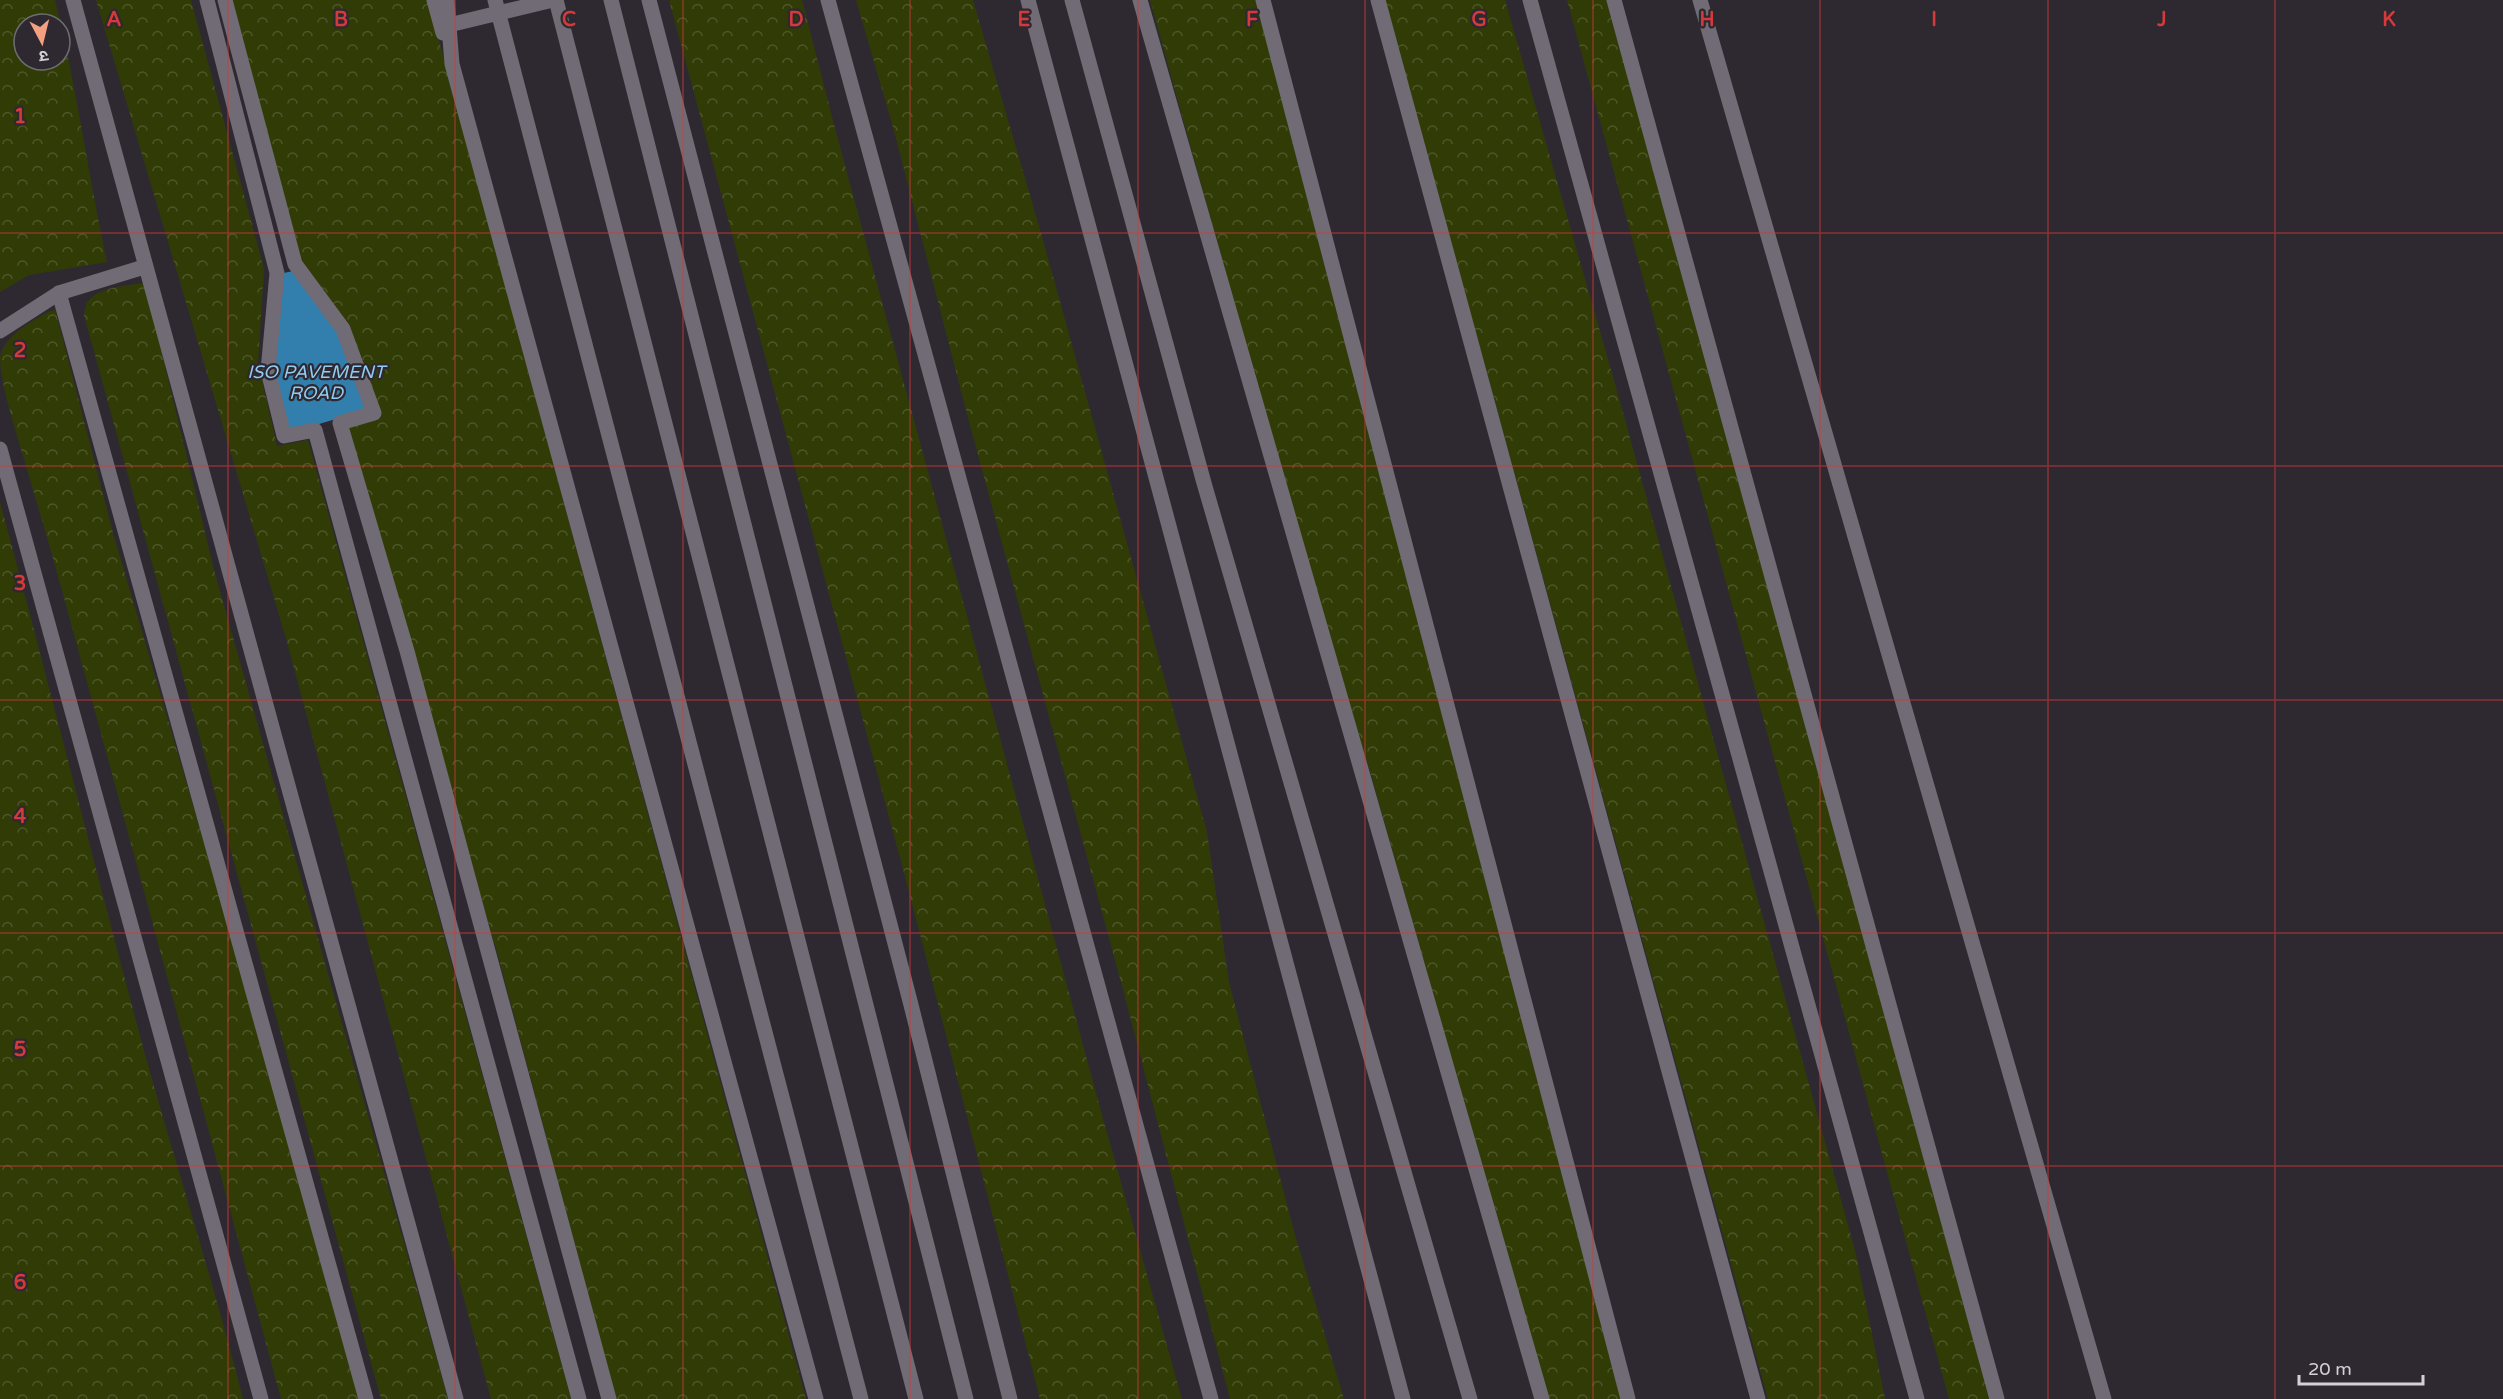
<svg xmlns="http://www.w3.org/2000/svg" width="2503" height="1399" viewBox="0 0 2503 1399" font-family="'Varela Round','Noto Sans Devanagari',sans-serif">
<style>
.forest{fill:url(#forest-crowns);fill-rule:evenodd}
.water{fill:#327fad}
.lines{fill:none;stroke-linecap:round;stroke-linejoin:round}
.minor{stroke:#706b74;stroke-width:15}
.grid{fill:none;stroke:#d63939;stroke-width:1.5;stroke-opacity:0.55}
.labels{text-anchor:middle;stroke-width:4.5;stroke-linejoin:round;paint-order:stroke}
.water-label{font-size:18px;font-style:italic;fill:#93cbf1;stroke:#2e2931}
.grid-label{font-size:20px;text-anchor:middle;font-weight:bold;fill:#d63939;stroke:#2e2931;stroke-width:4.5;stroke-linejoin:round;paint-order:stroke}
</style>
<defs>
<pattern id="forest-crowns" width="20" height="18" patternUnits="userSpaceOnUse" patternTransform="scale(1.5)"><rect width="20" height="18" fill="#313b06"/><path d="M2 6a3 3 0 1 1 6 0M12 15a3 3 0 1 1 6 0" fill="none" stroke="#4e562a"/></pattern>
</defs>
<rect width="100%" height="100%" fill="#2e2931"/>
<g class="forest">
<path d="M0,0H55C77,87 88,175 107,262L29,275L0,292ZM24,24H60V60H24Z"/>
<path d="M96,0H191L264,269L258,363L277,446L308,440L571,1399H491L285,635Z"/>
<path d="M224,0H428L806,1399H616L497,952L341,424Z"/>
<path d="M669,0H802L836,132L1102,1115L1182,1399H1040L906,880Z"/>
<path d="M856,0H973L1041,233L1207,832L1229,982L1295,1235L1344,1399H1230L1122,986L967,414L893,127Z"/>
<path d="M1150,0H1260L1623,1399H1548L1370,771L1321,616Z"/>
<path d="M1385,0H1505L1614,380L1856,1254L1885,1399H1768Z"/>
<path d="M1567,0H1608L1994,1399H1949Z"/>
<path d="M145,283L214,570L448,1399H381L84,315C85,311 85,305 88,301C100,287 127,285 145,283Z"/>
<path d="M55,309L113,533L227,921L360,1399H281C208,1128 135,857 61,587C47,536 32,486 17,436C11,415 0,379 0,357C3,336 37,317 55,309Z"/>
<path d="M0,502C50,687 96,873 146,1058C178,1172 214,1284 243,1399H0Z"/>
</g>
<path class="water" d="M293,271L342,336L369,409L286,434L272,371L279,274Z"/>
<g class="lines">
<g class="minor">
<path d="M73,0L456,1399"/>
<path d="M207,0L277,273L268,371L284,436L315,430L579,1399"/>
<path d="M225,0L295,264L343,329L374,413L340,423L407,651L609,1399"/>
<path d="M434,0L443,33"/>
<path d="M447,0L452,64L816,1399"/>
<path d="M495,0L861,1399"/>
<path d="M556,0L916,1399"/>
<path d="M611,0L966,1399"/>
<path d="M649,0L910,1001L1010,1399"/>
<path d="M828,0L1211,1399"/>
<path d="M1028,0L1403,1399"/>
<path d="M1072,0L1204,483L1470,1399"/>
<path d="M1140,0L1542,1399"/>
<path d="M1263,0L1628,1399"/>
<path d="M1378,0L1758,1399"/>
<path d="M1530,0L1917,1399"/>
<path d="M1614,0L1997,1399"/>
<path d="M1700,0L2104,1399"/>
<path d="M449,25L553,0"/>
<path d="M59,293L366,1399"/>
<path d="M0,331L59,293L144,267"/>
<path d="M0,449L261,1399"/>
</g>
</g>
<path class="grid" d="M228,0V1399M455,0V1399M683,0V1399M910,0V1399M1138,0V1399M1365,0V1399M1593,0V1399M1820,0V1399M2048,0V1399M2275,0V1399M0,233H2503M0,466H2503M0,700H2503M0,933H2503M0,1166H2503"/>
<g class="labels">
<g class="water-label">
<text x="316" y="378">ISO PAVEMENT<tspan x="316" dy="21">ROAD</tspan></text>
</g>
</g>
<g class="grid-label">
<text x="114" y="26">A</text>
<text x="341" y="26">B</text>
<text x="569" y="26">C</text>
<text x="796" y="26">D</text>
<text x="1024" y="26">E</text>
<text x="1252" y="26">F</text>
<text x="1479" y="26">G</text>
<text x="1707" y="26">H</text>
<text x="1934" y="26">I</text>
<text x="2162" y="26">J</text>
<text x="2389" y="26">K</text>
<text x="20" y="123">1</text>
<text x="20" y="357">2</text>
<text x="20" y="590">3</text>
<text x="20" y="823">4</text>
<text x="20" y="1056">5</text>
<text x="20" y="1289">6</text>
</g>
<g transform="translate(42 42) rotate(173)"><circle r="28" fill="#2e2931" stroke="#706c73" stroke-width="1.5"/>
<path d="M0-4.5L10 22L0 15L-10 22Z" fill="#f2a07f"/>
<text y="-9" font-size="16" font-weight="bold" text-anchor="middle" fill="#d4d1d6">उ</text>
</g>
<path d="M2299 1375v9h124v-9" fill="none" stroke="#d4d1d6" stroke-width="3"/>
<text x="2308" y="1375" font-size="18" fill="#d4d1d6" stroke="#2e2931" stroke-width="4.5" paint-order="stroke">20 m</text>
</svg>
